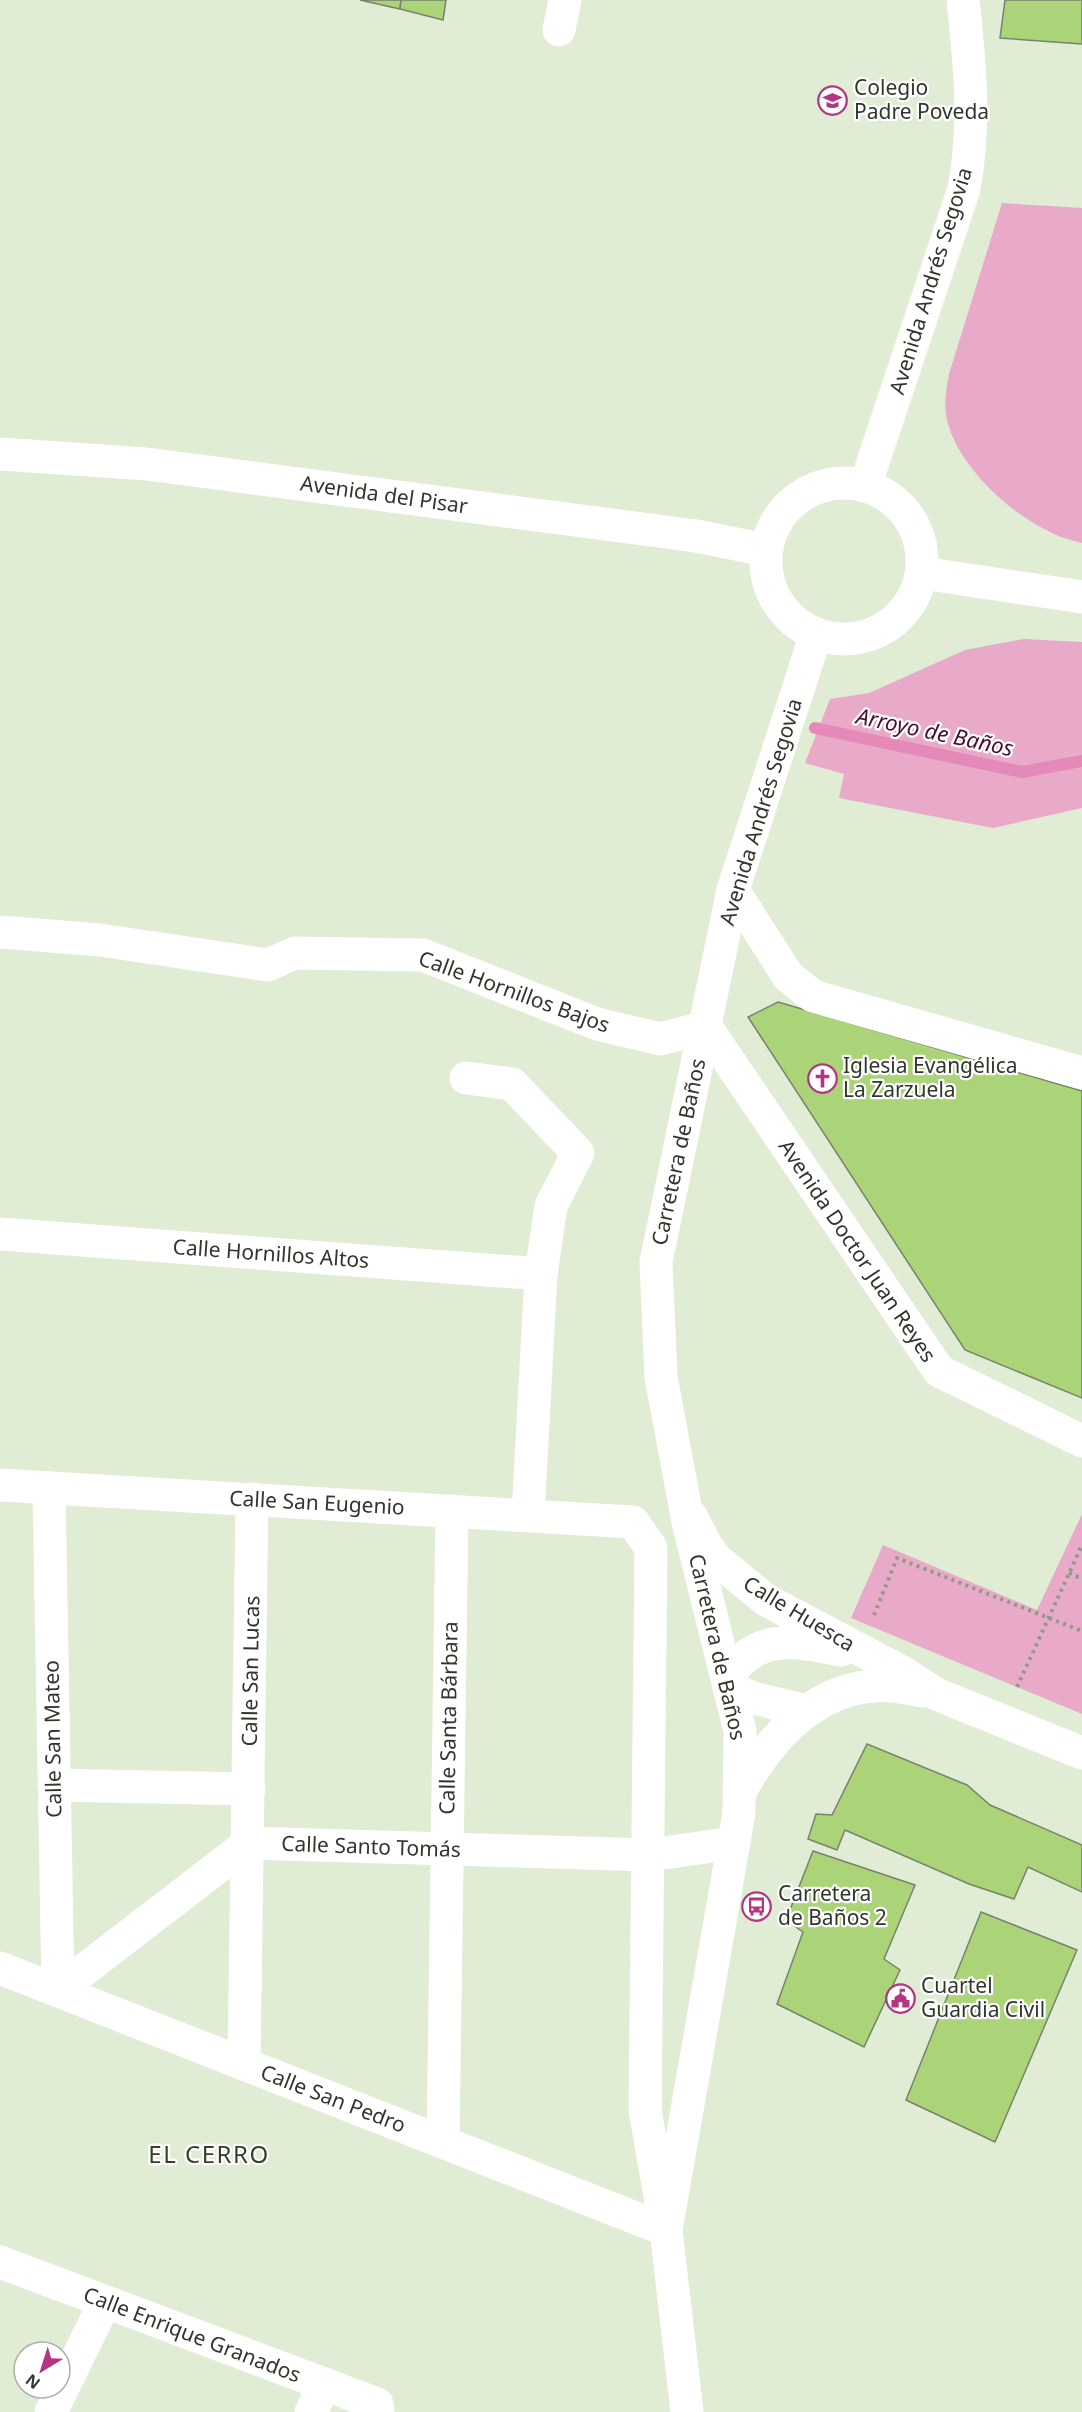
<svg xmlns="http://www.w3.org/2000/svg" width="1082" height="2412" viewBox="0 0 1082 2412" font-family="'Noto Sans',sans-serif">
<style>
.green{fill:#e9aac9}
.lines{fill:none;stroke-linecap:round;stroke-linejoin:round}
.stream{stroke:#e589b9;stroke-width:12}
.building{fill:#abd377;stroke:#78836d;stroke-width:1.5}
.path{stroke:#909987;stroke-width:4;stroke-dasharray:3 4.5;stroke-linecap:butt}
.street{stroke:#fff;stroke-width:33}
.secondary{stroke:#fff;stroke-width:33}
.labels{text-anchor:middle;stroke-width:4.5;stroke-linejoin:round;paint-order:stroke}
.poi-label{font-size:21px;fill:#31362c;stroke:#fff;text-anchor:start}
.street-label{font-size:21px;fill:#31362c;stroke:#fff}
.water-label{font-size:22px;font-style:italic;fill:#470f31;stroke:#fff}
.quarter-label{font-size:24px;letter-spacing:1.5px;fill:#363f2b;stroke:#fff}
</style>
<rect width="100%" height="100%" fill="#e0ecd3"/>
<g class="green">
<path d="M1002,203L1082,208V543C1030,533 963,476 948,424C943,408 946,390 949,374Z"/>
<path d="M1024,639L1082,642V808L993,828L839,798L844,774L805,763L830,699L869,693L965,650Z"/>
<path d="M1082,1514V1714L851,1618L883,1545L1037,1610Z"/>
</g>
<g class="lines">
<path class="stream" d="M815,728L1022,772L1082,761"/>
</g>
<g class="building">
<path d="M360,0H401L400,9Z"/>
<path d="M401,0H446L443,20L400,9Z"/>
<path d="M1005,0H1082V44L1000,38Z"/>
<path d="M778,1002L1082,1091V1398L965,1350L748,1017Z"/>
<path d="M867,1744L967,1785L990,1805L1082,1845V1892L1028,1867L1014,1899L969,1884L845,1830L837,1850L808,1839L816,1814L832,1815Z"/>
<path d="M813,1851L915,1885L884,1959L900,1970L864,2047L777,2004L803,1932L786,1920Z"/>
<path d="M981,1912L1077,1950L995,2142L906,2100Z"/>
</g>
<g class="lines">
<g class="path">
<path d="M1069,1573L1082,1579"/>
<path d="M874,1615L897,1558L1082,1631"/>
<path d="M1017,1687L1082,1545"/>
</g>
<g class="street">
<path d="M559,30L565,0"/>
<path d="M696,536L766,550"/>
<path d="M922,573L1082,597"/>
<path d="M733,890L788,976L813,996L1082,1073"/>
<path d="M0,932L100,940L268,965L295,953L423,955L597,1024L660,1039L706,1027L939,1371L1082,1441"/>
<path d="M466,1078L512,1084L578,1153L551,1206L541,1274L528,1515"/>
<path d="M0,1234L541,1274"/>
<path d="M0,1485L633,1522L651,1548L645,2110L665,2225"/>
<path d="M49,1488L58,1990"/>
<path d="M691,1516L706,1545L716,1559L766,1600L904,1673L936,1694L1082,1753"/>
<path d="M727,1678C756,1632 795,1641 841,1650"/>
<path d="M729,1688L753,1698L807,1711"/>
<path d="M54,1785L249,1789"/>
<path d="M740,1792C768,1741 810,1692 872,1686C889,1684 906,1688 923,1691"/>
<path d="M58,1990L249,1843L650,1855L734,1843"/>
<path d="M244,2064L252,1499"/>
<path d="M443,2142L452,1511"/>
<path d="M0,2262L377,2404L378,2412"/>
<path d="M51,2412L105,2302"/>
<path d="M311,2412L325,2384"/>
</g>
<g class="secondary">
<path d="M0,454L147,464L696,536"/>
<circle cx="844" cy="561" r="78"/>
<path d="M865,486L964,189C976,123 970,66 963,0"/>
<path d="M0,1968L666,2230"/>
<path d="M687,2412L666,2230L739,1813L740,1731L688,1522L661,1377L656,1262L733,890L816,634"/>
</g>
</g>
<defs>
<symbol id="school-ring" viewBox="-11 -11 22 22"><circle r="9.5" fill="#fff" stroke="#b53582" stroke-width="1.5"/><path d="M0-5L7-2L0 1L-7-2ZM-4 1L0 2.5L4 1V4Q0 6-4 4Z" fill="#b53582"/></symbol>
<symbol id="church-ring" viewBox="-11 -11 22 22"><circle r="9.5" fill="#fff" stroke="#b53582" stroke-width="1.5"/><path d="M-1.2-6h2.4v3.5h3.3v2.4h-3.3V6h-2.4V-.1h-3.3v-2.4h3.3Z" fill="#b53582"/></symbol>
<symbol id="bus-ring" viewBox="-11 -11 22 22"><circle r="9.5" fill="#fff" stroke="#b53582" stroke-width="1.5"/><path d="M-5-6H5V4H4V6H2V4H-2V6H-4V4H-5ZM-3.5-4V0h7V-4ZM-3.5 1.2v1.5H-2V1.2ZM2 1.2v1.5H3.5V1.2Z" fill="#b53582"/></symbol>
<symbol id="civic-ring" viewBox="-11 -11 22 22"><circle r="9.5" fill="#fff" stroke="#b53582" stroke-width="1.5"/><path d="M-.6-6.5H3V-4.5H.6V-3L4-1V1h2V6H-6V1h2V-1L-.6-3ZM-1.2 2.5V6h2.4V2.5Z" fill="#b53582"/></symbol>
</defs>
<g fill-rule="evenodd">
<use href="#school-ring" x="816" y="84" width="33" height="33"/>
<use href="#church-ring" x="806" y="1062" width="33" height="33"/>
<use href="#bus-ring" x="740" y="1890" width="33" height="33"/>
<use href="#civic-ring" x="884" y="1982" width="33" height="33"/>
</g>
<g class="labels">
<g class="poi-label">
<text x="854" y="95">Colegio<tspan x="854" dy="24">Padre Poveda</tspan></text>
<text x="843" y="1073">Iglesia Evangélica<tspan x="843" dy="24">La Zarzuela</tspan></text>
<text x="778" y="1901">Carretera<tspan x="778" dy="24">de Baños 2</tspan></text>
<text x="921" y="1993">Cuartel<tspan x="921" dy="24">Guardia Civil</tspan></text>
</g>
<g class="street-label">
<text transform="translate(931 281) rotate(-73)" y="7">Avenida Andrés Segovia</text>
<text transform="translate(384 495) rotate(8)" y="7">Avenida del Pisar</text>
<text transform="translate(761 812) rotate(-73)" y="7">Avenida Andrés Segovia</text>
<text transform="translate(514 992) rotate(20)" y="7">Calle Hornillos Bajos</text>
<text transform="translate(679 1152) rotate(-78)" y="7">Carretera de Baños</text>
<text transform="translate(857 1251) rotate(56)" y="7">Avenida Doctor Juan Reyes</text>
<text transform="translate(271 1254) rotate(4)" y="7">Calle Hornillos Altos</text>
<text transform="translate(317 1503) rotate(3)" y="7">Calle San Eugenio</text>
<text transform="translate(799 1614) rotate(31)" y="7">Calle Huesca</text>
<text transform="translate(717 1647) rotate(77)" y="7">Carretera de Baños</text>
<text transform="translate(251 1671) rotate(-89)" y="7">Calle San Lucas</text>
<text transform="translate(449 1718) rotate(-89)" y="7">Calle Santa Bárbara</text>
<text transform="translate(53 1739) rotate(-91)" y="7">Calle San Mateo</text>
<text transform="translate(371 1847) rotate(2)" y="7">Calle Santo Tomás</text>
<text transform="translate(333 2099) rotate(21)" y="7">Calle San Pedro</text>
<text transform="translate(192 2335) rotate(21)" y="7">Calle Enrique Granados</text>
</g>
<g class="water-label">
<text transform="translate(935 732) rotate(12)" y="8">Arroyo de Baños</text>
</g>
<g class="quarter-label">
<text x="209" y="2163">EL CERRO</text>
</g>
</g>
<g transform="translate(42 2370) rotate(218)"><circle r="28" fill="#ffffff" stroke="#adafab" stroke-width="1.5"/>
<path d="M0-4.5L10 22L0 15L-10 22Z" fill="#b53582"/>
<text y="-9" font-size="16" font-weight="bold" text-anchor="middle" fill="#31362c">N</text>
</g>
</svg>
